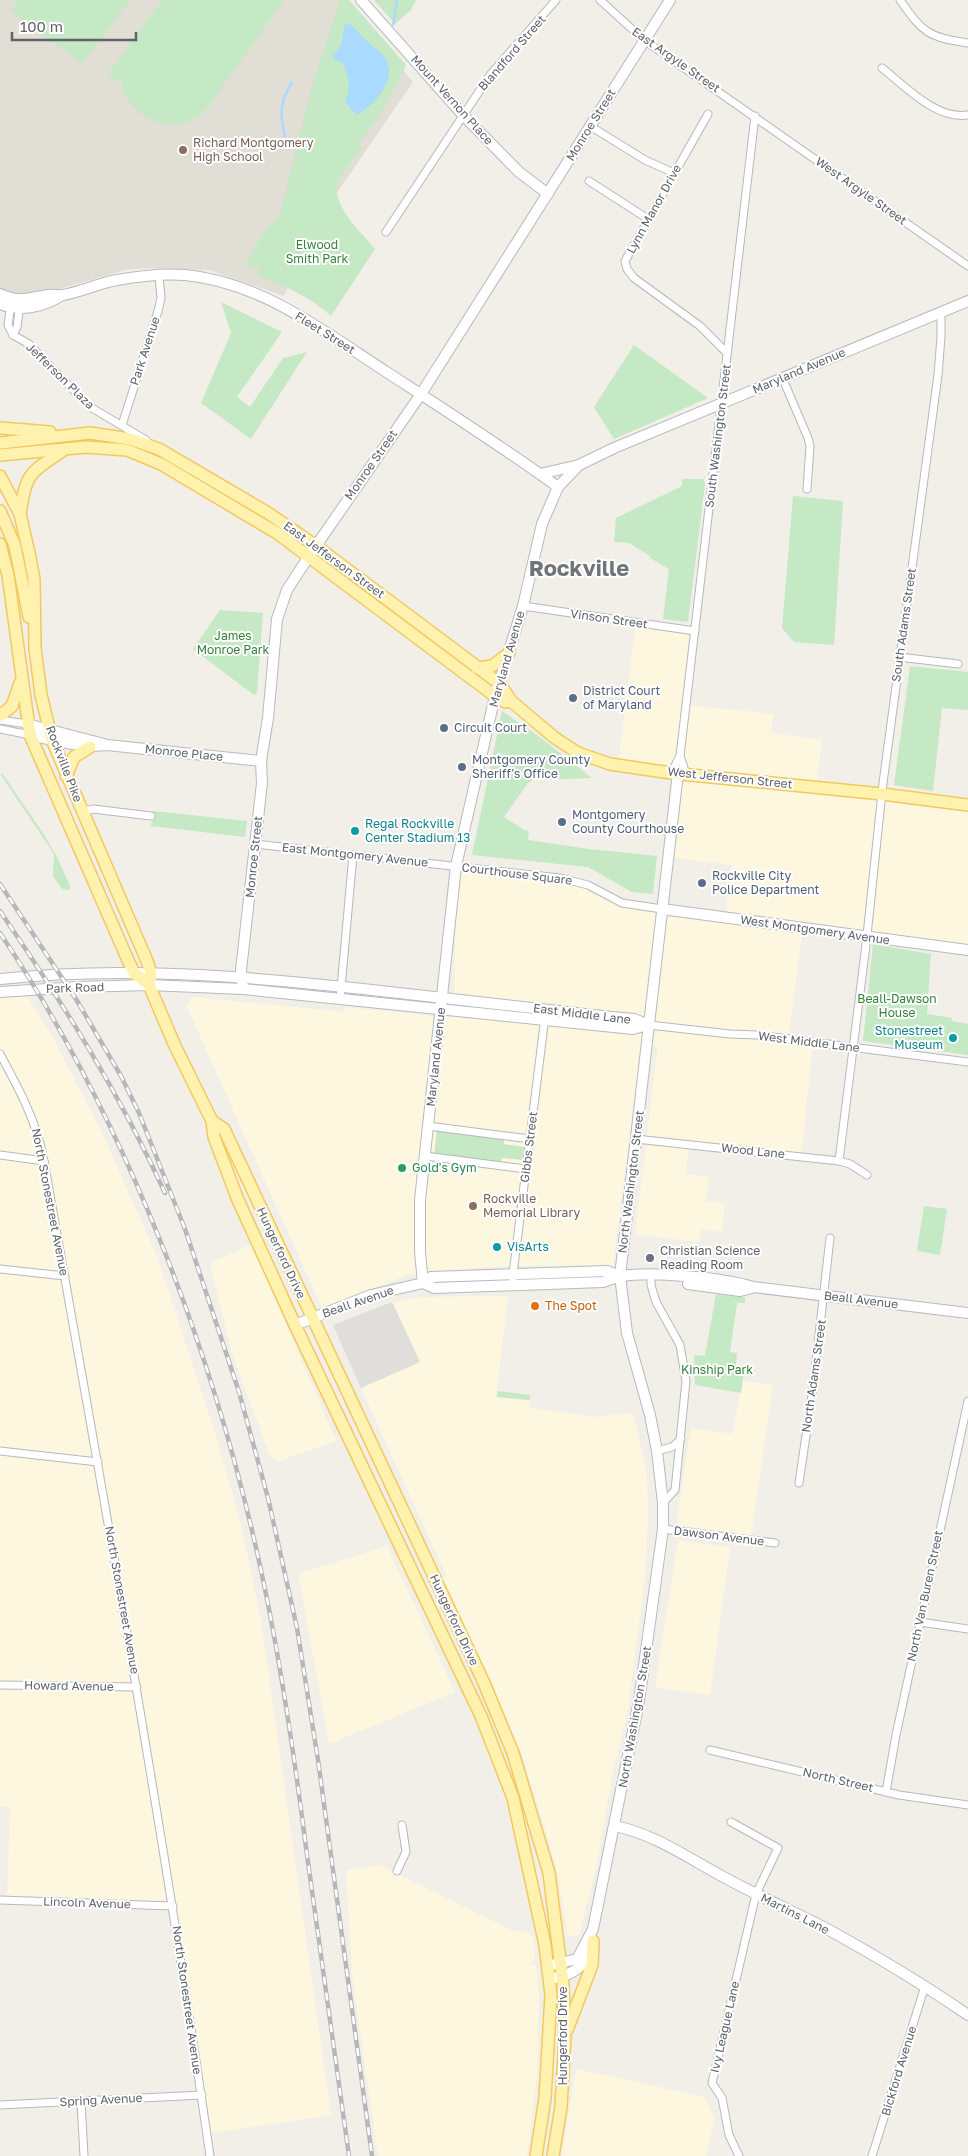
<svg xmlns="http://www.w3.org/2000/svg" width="968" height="2156" viewBox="0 0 968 2156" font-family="'Golos Text',sans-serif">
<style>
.commercial{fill:#fef7e0}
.industrial{fill:#e0deda}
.education{fill:#e1ded6}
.green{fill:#c5e8c5}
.water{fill:#aadaff}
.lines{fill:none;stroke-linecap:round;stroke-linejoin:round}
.stream{stroke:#aadaff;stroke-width:2.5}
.street-casing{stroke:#b5b8bc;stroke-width:9}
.secondary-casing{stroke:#b6babf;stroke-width:12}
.primary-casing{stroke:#f2c960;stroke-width:14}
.street{stroke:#fff;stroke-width:7}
.secondary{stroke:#fff;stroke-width:10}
.primary{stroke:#fff2af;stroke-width:11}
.rail-casing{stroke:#b6b7b8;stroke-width:4.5}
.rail{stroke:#fff;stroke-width:2.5;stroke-dasharray:8;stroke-linecap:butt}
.education-dot{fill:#8d6e63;stroke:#fff;stroke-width:2}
.service-dot{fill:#5c6f8a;stroke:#fff;stroke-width:2}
.culture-dot{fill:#0f9aa8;stroke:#fff;stroke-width:2}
.leisure-dot{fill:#2e9e5b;stroke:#fff;stroke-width:2}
.worship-dot{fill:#6b7280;stroke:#fff;stroke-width:2}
.food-dot{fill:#e8710a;stroke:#fff;stroke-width:2}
.labels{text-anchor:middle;stroke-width:4;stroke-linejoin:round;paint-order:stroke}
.street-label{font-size:12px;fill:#5f6368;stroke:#fff}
.education-label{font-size:12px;fill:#785e54;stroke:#fff;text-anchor:start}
.park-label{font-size:12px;fill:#348238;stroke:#fff}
.service-label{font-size:12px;fill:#4e5e75;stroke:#fff;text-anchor:start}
.culture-label{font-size:12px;fill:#0d838f;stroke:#fff;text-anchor:start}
.leisure-label{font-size:12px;fill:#27864d;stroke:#fff;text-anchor:start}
.worship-label{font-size:12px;fill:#5b616d;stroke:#fff;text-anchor:start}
.food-label{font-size:12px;fill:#c56008;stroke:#fff;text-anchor:start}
.town-label{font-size:22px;font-weight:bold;fill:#70757a;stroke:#fff}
</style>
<rect width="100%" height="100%" fill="#f1efe8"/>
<g class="commercial">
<path d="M636,623L695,631L686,705L773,714L771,733L822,740L816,787L968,805V950L803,929L788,1039L813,1043L801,1157L689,1144L686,1174L709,1177L706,1201L725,1203L722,1232L702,1229L699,1242L635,1234L658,1046L641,1048L613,1265L511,1266L436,1271L407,1275L322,1308L187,1007L192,997L344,1012L345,1007L454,1018L456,866L577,881L622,903L725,918L732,865L668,857L678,774L618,765Z"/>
<path d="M23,990L51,1034L104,1137L157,1257L214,1429L241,1525L261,1620L331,2115L207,2134L173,1906L7,1900L10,1807H0V992Z"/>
<path d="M252,1244L336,1441L279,1461L270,1456L232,1353L210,1263Z"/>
<path d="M508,1296L496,1397L530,1401L529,1415L530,1408L594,1417L633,1413L647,1473L648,1513L646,1568L628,1710L613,1771L597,1864L579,1935L568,1936L555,1862L523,1757L442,1578L446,1575L361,1388L420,1362L392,1302L424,1297Z"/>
<path d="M743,1381L773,1385L751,1536L678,1525V1511L691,1428L732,1434Z"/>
<path d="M678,1540L730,1548L710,1695L655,1687Z"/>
<path d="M387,1546L455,1692L329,1744L298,1574Z"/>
<path d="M379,1865L513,1931L530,1932L534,1941L535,1958L530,1965H536L539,1998L537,2075L527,2156H378L352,1974L346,1870Z"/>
<path d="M576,2069L705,2097L714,2119L706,2156H562Z"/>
</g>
<path class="industrial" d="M392,1302L420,1362L361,1388L333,1325Z"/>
<path class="education" d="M0,0H345L413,82L319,219L284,296L209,270L150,268L125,270L32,297H17L0,290Z"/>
<g class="green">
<path d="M19,0H130L82,64L11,11Z"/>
<path d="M162,0H284L209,106C205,109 201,114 197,117C166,138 123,113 121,77L116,82L108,75Z"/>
<path d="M340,0H349L406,65C392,93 379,120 358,144L362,149C356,157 341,173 338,181C331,207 361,231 375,249L331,316C311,297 283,285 257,275L260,268L245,265L265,231L280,216L313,83Z"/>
<path d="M374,0H416L411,10L395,24Z"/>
<path d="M221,302L282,332L237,397L250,407L283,358L307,352L251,439L201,403L231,333Z"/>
<path d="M634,345L708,398L614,439L594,407Z"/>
<path d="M684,479H703L705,484L688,622L663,619L669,569L650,558V556L629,543L614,542L616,518L682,486V480Z"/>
<path d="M793,496L843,501L834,645L794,642L782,628Z"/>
<path d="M220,610L263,613L257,693L254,695L193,649Z"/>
<path d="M910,666L968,672V710L942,708L933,791L894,785Z"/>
<path d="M502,711L541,738L592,778L533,780L528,783L504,817L524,830L529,831L528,840L589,849L657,856L653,894L632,892L588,867L472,855Z"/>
<path d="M2,773L43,833L57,857L70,886L69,890L62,889L53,876L54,855L52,851L1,775Z"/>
<path d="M153,811L247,821L245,837L151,826Z"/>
<path d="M873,944L931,954L927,1014L952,1018V1021L968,1024V1055L863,1041Z"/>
<path d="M437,1128L504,1136V1144L524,1147L522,1160L502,1158L501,1165L434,1156Z"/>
<path d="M924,1206L947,1209L940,1255L917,1251Z"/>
<path d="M716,1294L745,1297V1303H737L730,1352L737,1353L735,1370L744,1371L741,1393L695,1385L694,1355L705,1356Z"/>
<path d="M498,1391L530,1395V1400L497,1397Z"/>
</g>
<path class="water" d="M351,24C357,31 363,38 370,44C374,48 379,50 382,54C402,75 375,105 357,115L345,102C352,87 348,76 342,62L335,60L332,55C343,50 342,36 345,25Z"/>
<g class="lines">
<g class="stream">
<path d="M393,25L397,0"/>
<path d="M288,148C281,120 276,108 292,82"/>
</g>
<defs>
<g id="street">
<path d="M600,0L644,40L968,266"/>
<path d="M900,0C923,33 928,37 968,43"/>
<path d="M882,68C905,86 936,120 968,115"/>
<path d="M708,114L625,261L627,269L634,278L700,326L727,353"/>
<path d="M590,126L645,160L674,173"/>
<path d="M589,181L648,219"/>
<path d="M386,232L490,75L556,0"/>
<path d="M11,304L8,325L13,335L29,344L79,396L92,408L146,440"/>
<path d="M13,335L17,327L20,304"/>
<path d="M782,377L808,438L810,446L807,489"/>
<path d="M122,425L158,311L161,298L159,275"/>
<path d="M523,606L695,631"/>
<path d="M899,657L958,664"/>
<path d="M0,720L27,724"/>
<path d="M0,729L30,735"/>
<path d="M671,773L680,756"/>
<path d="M686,774L680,756L755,116"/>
<path d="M82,812L93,809L151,816"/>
<path d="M255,844L560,878L588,885L622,903L662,909"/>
<path d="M340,999L353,855"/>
<path d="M649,1025L730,1034L757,1035L968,1062"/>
<path d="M0,1054C19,1089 37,1122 44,1161C103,1492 162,1823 210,2156"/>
<path d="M428,1126L530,1139"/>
<path d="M636,1139L839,1161L850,1164L867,1175"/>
<path d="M0,1155L44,1161"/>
<path d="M425,1156L526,1169"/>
<path d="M839,1161L866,945L883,783L938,375L941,337V313"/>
<path d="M0,1269L65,1276"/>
<path d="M651,1276V1285L656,1302L680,1345L686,1381L675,1490L663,1503"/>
<path d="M513,1285V1274L545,1017"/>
<path d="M0,1451L98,1462"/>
<path d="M657,1451L672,1447L681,1439"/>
<path d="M799,1483L813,1388L830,1238"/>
<path d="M663,1529L775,1543"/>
<path d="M920,1622L968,1629"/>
<path d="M0,1685L137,1687"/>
<path d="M710,1750L899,1795L968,1805"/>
<path d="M886,1792L896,1735L968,1401"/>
<path d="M731,1822L778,1848L756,1894L712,2083L722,2098L729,2135L739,2156"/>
<path d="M397,1871L406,1852L402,1825"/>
<path d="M0,1900L173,1906"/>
<path d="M81,2101L84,2156"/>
<path d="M0,2105L202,2095"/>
<path d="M872,2156L925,1986"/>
</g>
<g id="secondary">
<path d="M361,0L462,114L519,172L548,194"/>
<path d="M0,294C20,303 27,298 48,295C52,294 58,296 63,295C81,292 99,283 117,280C139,276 163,273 185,275C262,282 326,333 388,373C445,410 503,447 558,487"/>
<path d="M0,304C20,312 44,307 62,295"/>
<path d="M540,474L579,465"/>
<path d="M27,724L104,744"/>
<path d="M30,735C56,741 80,748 107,745L261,761"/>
<path d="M662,909L968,950"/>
<path d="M0,979C121,966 243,976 363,989C446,998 529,1008 612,1017L634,1019L649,1025"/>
<path d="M243,989L241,970L262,783L261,761L268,718L277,619L287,590L309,556L421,394L670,0"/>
<path d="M0,992L78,987L149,985L243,989L633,1029L648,1025"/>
<path d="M423,1283L420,1252V1200L456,866L495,696L523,606L542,524L558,487L579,465L614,448L968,301"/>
<path d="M423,1283L434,1288L603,1282C609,1280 616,1277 622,1276C652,1271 724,1278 753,1287L968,1313"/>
<path d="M688,1284L740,1291L752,1288"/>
<path d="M295,1325L371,1295L423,1283L431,1277L607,1271L620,1276"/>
<path d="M615,1826C658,1835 692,1861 731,1881C763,1898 796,1913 829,1930C876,1956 923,1984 968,2015"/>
<path d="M547,1966L577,1959L593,1929L639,1701L663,1529V1503L657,1451L650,1415L627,1333L620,1276L678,773"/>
<path d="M555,1978C574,1974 585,1966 591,1948"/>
</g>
<g id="primary">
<path d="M0,428L50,432"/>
<path d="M0,443L90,433L130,439L159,449L268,513L316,546L500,684L511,701L555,738L578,753L610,764L671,773L882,794L968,805"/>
<path d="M0,455L86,447L127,450L161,464L277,533L495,696L505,702L511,701"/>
<path d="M0,476L20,514L29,553L34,579L35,648L41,695L52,740L147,961L151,973L149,985"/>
<path d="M0,511L15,546L29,617"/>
<path d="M20,514C26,471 30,474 62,451"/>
<path d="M0,544L8,575L30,735L127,958L134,973L149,985L175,1046L212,1121L214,1137L238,1200L295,1325L481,1716L513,1798L545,1945L551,1995L545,2098L536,2156"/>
<path d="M477,668L492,666L509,653"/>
<path d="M0,716L12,706L20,683"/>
<path d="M66,776L74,757L90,747"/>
<path d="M212,1121L224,1129L484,1683L513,1753L549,1873L563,1984L565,2036L561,2107L553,2156"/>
<path d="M567,2030L592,1965L593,1941"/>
</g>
</defs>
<use href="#street" class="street-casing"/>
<use href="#secondary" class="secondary-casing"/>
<use href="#primary" class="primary-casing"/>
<use href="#street" class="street"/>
<use href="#secondary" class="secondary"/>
<use href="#primary" class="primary"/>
<defs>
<g id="rail">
<path d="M0,884L76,999L121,1076L139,1113L185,1229L239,1392L268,1498L297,1628L318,1760L372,2156"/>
<path d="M0,911C62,1002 119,1092 165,1193"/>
<path d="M0,933C126,1121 215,1354 262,1575C282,1668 295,1761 307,1855C321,1955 335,2056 349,2156"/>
</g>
</defs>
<use href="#rail" class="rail-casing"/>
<use href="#rail" class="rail"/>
</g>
<g class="education-dot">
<circle cx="183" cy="150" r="5"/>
<circle cx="473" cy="1206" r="5"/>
</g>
<g class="service-dot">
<circle cx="573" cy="698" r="5"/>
<circle cx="444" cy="728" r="5"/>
<circle cx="462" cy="767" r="5"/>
<circle cx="562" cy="822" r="5"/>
<circle cx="702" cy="883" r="5"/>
</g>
<g class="culture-dot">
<circle cx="355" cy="831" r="5"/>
<circle cx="953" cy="1038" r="5"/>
<circle cx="497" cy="1247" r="5"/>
</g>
<circle class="leisure-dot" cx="402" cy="1168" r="5"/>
<circle class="worship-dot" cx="650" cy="1258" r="5"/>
<circle class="food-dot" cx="535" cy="1306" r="5"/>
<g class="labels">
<g class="street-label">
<text transform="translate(512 53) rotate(-49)" y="4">Blandford Street</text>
<text transform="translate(676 60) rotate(35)" y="4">East Argyle Street</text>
<text transform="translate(452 100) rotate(48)" y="4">Mount Vernon Place</text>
<text transform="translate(591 125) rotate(-58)" y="4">Monroe Street</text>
<text transform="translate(861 191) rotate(35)" y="4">West Argyle Street</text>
<text transform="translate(654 209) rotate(-61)" y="4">Lynn Manor Drive</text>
<text transform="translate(325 333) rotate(32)" y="4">Fleet Street</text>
<text transform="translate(145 351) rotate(-72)" y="4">Park Avenue</text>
<text transform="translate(799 371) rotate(-23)" y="4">Maryland Avenue</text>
<text transform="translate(60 376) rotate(44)" y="4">Jefferson Plaza</text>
<text transform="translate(718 436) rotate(-83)" y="4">South Washington Street</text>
<text transform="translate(371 465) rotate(-55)" y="4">Monroe Street</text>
<text transform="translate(334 560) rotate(36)" y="4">East Jefferson Street</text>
<text transform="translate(609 619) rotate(8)" y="4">Vinson Street</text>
<text transform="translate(904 625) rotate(-82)" y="4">South Adams Street</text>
<text transform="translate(507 659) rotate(-74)" y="4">Maryland Avenue</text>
<text transform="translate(184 753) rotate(6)" y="4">Monroe Place</text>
<text transform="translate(64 764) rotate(69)" y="4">Rockville Pike</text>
<text transform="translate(730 778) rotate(6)" y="4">West Jefferson Street</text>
<text transform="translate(355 855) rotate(6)" y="4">East Montgomery Avenue</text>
<text transform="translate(254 857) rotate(-84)" y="4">Monroe Street</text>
<text transform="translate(517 874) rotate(7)" y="4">Courthouse Square</text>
<text transform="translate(815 930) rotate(8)" y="4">West Montgomery Avenue</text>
<text transform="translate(75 988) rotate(-2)" y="4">Park Road</text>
<text transform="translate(582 1014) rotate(7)" y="4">East Middle Lane</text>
<text transform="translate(809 1042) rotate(7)" y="4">West Middle Lane</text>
<text transform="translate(436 1057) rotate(-84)" y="4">Maryland Avenue</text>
<text transform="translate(529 1147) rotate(-83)" y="4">Gibbs Street</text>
<text transform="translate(753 1151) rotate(6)" y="4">Wood Lane</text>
<text transform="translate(631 1182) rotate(-83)" y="4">North Washington Street</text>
<text transform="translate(50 1202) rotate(79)" y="4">North Stonestreet Avenue</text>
<text transform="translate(281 1253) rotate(65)" y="4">Hungerford Drive</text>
<text transform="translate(861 1300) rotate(7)" y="4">Beall Avenue</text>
<text transform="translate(358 1302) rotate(-19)" y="4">Beall Avenue</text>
<text transform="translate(814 1376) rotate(-82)" y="4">North Adams Street</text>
<text transform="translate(719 1536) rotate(7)" y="4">Dawson Avenue</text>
<text transform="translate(925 1596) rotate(-78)" y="4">North Van Buren Street</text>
<text transform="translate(122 1600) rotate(80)" y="4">North Stonestreet Avenue</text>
<text transform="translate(454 1620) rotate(65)" y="4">Hungerford Drive</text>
<text transform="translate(69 1686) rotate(1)" y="4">Howard Avenue</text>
<text transform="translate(635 1717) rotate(-80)" y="4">North Washington Street</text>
<text transform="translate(838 1780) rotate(13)" y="4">North Street</text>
<text transform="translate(87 1903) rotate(2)" y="4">Lincoln Avenue</text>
<text transform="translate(795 1914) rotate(27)" y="4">Martins Lane</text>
<text transform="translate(187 2000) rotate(82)" y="4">North Stonestreet Avenue</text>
<text transform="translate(725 2027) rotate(-77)" y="4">Ivy League Lane</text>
<text transform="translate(563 2036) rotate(-90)" y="4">Hungerford Drive</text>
<text transform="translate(899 2071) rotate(-73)" y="4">Bickford Avenue</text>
<text transform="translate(101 2100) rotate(-3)" y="4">Spring Avenue</text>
</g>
<g class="education-label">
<text x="193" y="147">Richard Montgomery<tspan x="193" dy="14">High School</tspan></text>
<text x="483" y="1203">Rockville<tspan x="483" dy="14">Memorial Library</tspan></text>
</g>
<g class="park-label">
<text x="317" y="249">Elwood<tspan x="317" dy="14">Smith Park</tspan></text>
<text x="233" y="640">James<tspan x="233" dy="14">Monroe Park</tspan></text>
<text x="897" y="1003">Beall-Dawson<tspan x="897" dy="14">House</tspan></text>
<text x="717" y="1374">Kinship Park</text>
</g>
<g class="service-label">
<text x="583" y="695">District Court<tspan x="583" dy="14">of Maryland</tspan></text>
<text x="454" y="732">Circuit Court</text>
<text x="472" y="764">Montgomery County<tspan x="472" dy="14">Sheriff's Office</tspan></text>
<text x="572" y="819">Montgomery<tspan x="572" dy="14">County Courthouse</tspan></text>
<text x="712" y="880">Rockville City<tspan x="712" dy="14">Police Department</tspan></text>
</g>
<g class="culture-label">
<text x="365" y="828">Regal Rockville<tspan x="365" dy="14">Center Stadium 13</tspan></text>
<text x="943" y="1035" text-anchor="end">Stonestreet<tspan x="943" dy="14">Museum</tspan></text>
<text x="507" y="1251">VisArts</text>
</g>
<g class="leisure-label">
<text x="412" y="1172">Gold's Gym</text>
</g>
<g class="worship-label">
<text x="660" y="1255">Christian Science<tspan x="660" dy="14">Reading Room</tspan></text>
</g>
<g class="food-label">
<text x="545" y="1310">The Spot</text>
</g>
<g class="town-label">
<text x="579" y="576">Rockville</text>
</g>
</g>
<path d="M12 32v8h124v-8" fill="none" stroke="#5f6368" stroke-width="2.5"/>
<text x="20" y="32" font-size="15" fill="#5f6368" stroke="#ffffff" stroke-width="4" paint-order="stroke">100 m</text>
</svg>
